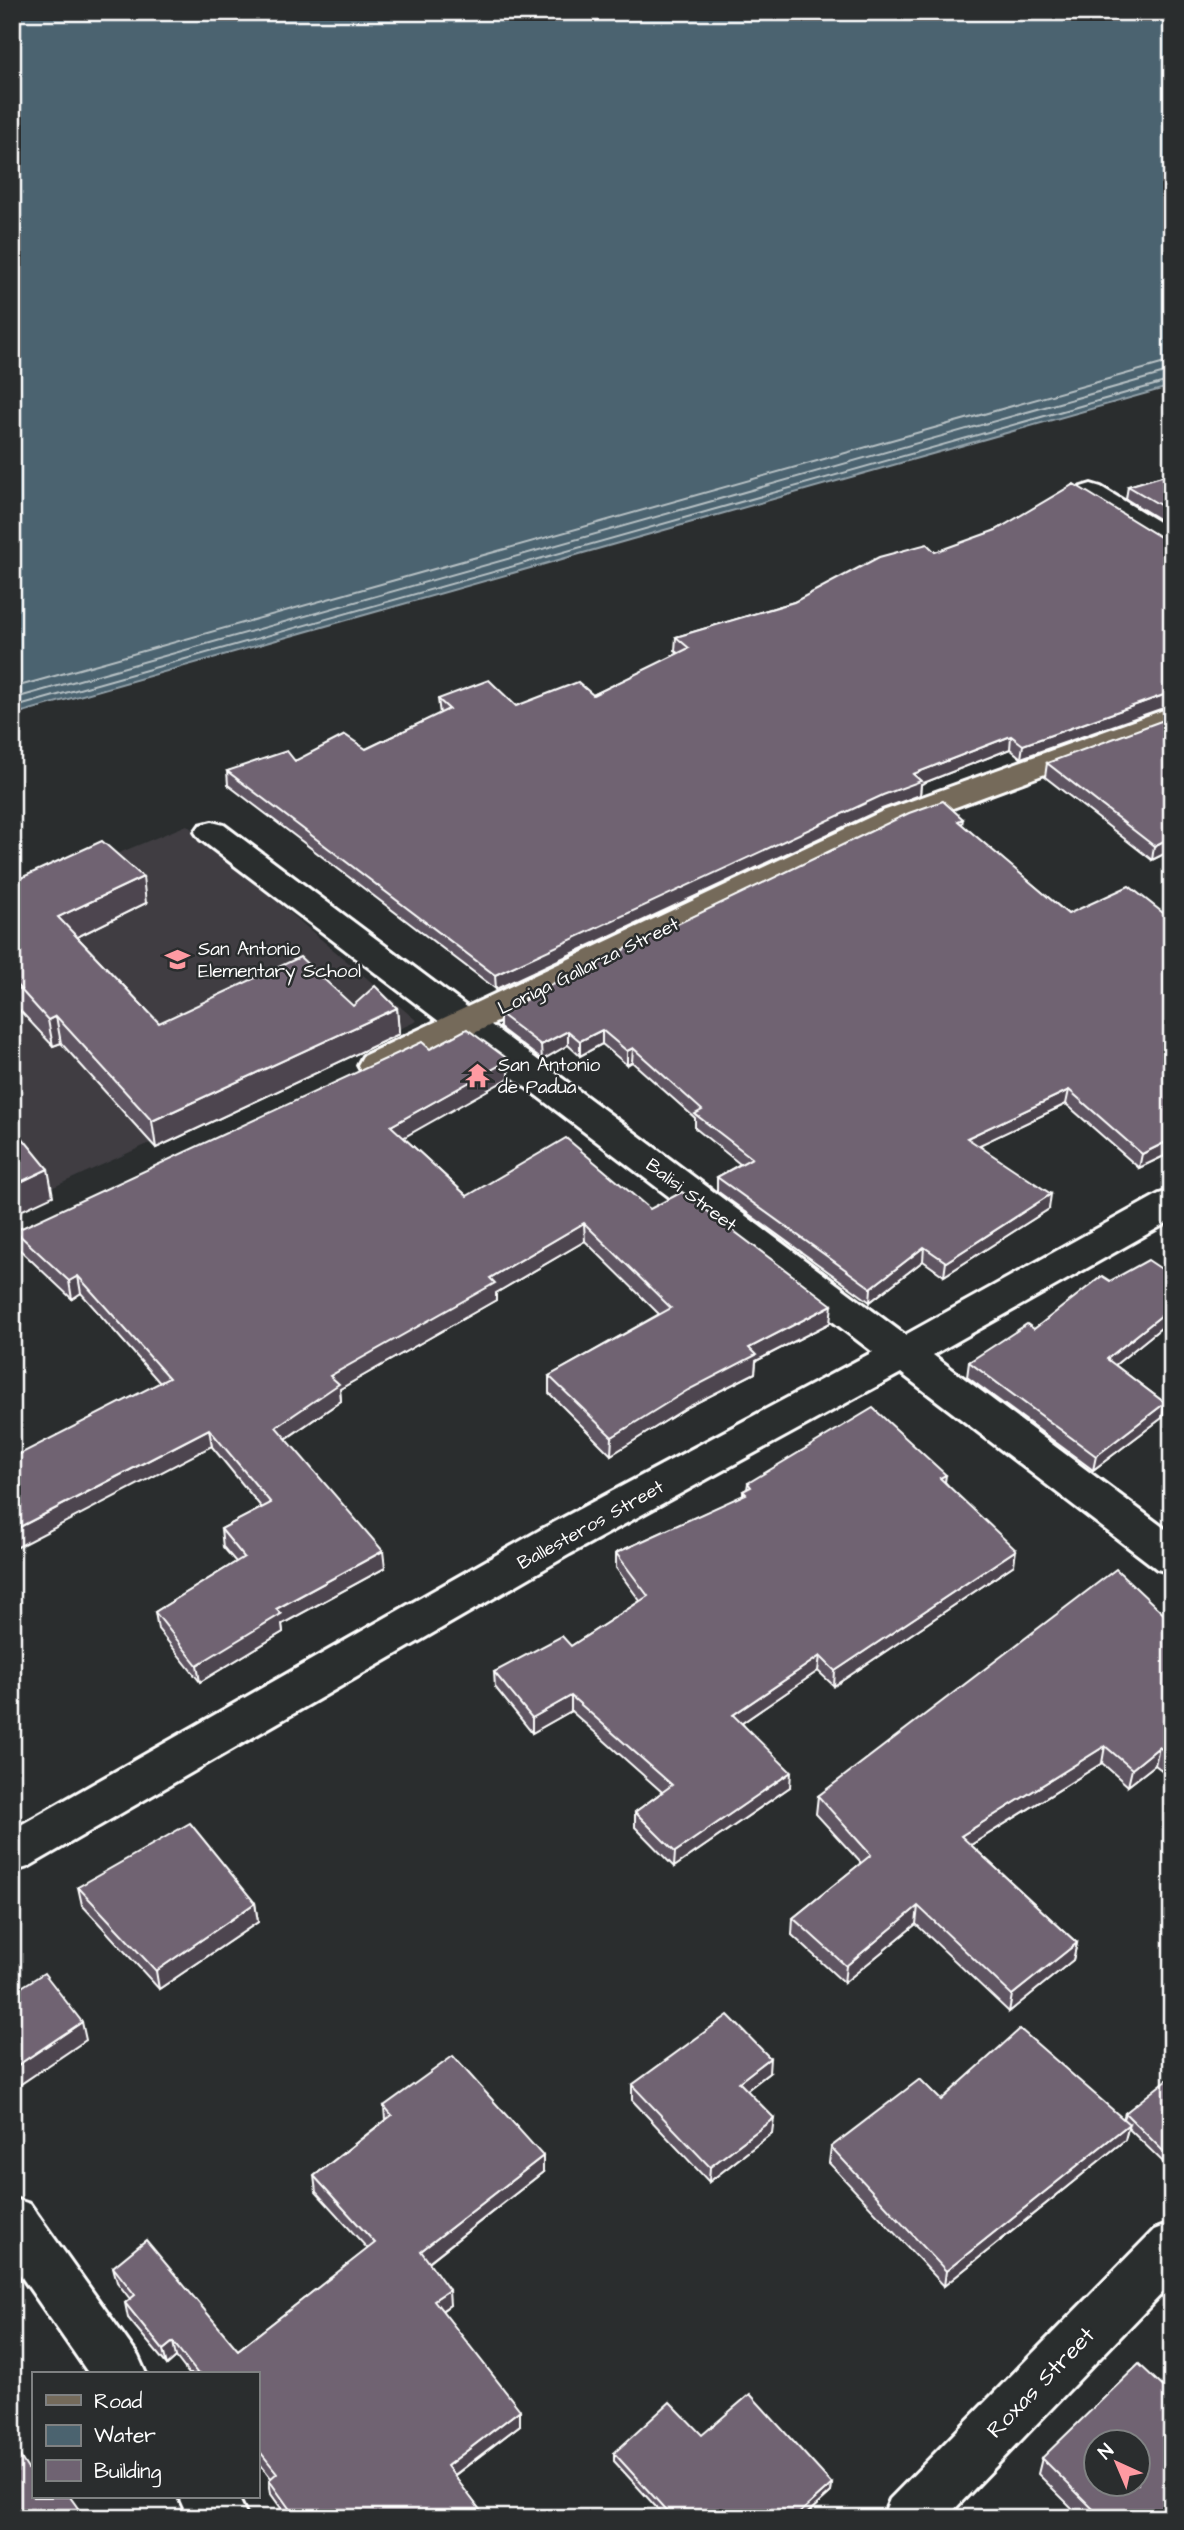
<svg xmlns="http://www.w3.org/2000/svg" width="1184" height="2530" viewBox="0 0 1184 2530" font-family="'Architects Daughter',sans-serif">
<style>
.built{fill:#3f3d42}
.water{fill:#4b636f;stroke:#93a1a9;stroke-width:2}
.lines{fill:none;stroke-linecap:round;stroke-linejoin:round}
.shore{stroke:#b7c1c5;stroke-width:2}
.street-casing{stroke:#fff;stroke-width:6}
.primary-casing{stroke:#fff;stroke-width:6}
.street{fill:#2a2d2e;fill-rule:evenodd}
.primary{fill:#746a5a;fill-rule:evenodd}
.wall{fill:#5f5562;stroke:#fff;stroke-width:2}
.shaded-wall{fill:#4e4550;stroke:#fff;stroke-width:2}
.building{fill:#6f6372;stroke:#fff;stroke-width:2;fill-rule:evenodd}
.labels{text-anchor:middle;stroke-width:5;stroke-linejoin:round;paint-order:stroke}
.poi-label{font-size:19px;fill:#fff;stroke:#2a2d2e;text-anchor:start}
.street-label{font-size:19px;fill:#fff;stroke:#2a2d2e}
.near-street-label{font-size:23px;fill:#fff;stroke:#2a2d2e}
</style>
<rect width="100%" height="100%" fill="#2a2d2e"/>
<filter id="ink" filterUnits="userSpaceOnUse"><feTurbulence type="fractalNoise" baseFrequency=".0143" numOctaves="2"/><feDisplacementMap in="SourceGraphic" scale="14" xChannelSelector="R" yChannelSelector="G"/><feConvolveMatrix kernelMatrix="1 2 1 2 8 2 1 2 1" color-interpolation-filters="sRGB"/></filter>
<g filter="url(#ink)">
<path class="built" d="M187,825L417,1021L12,1206V897Z"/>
<path class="water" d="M12,12H1172V386L12,715Z"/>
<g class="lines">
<g class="shore">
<path d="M12,688L1172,361"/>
<path d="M12,699L1172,371"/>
<path d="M12,708L1172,380"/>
</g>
<defs>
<g id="street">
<path d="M1091,484L1101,487L1172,530V552L1161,549L1081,499L1076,493L1081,487Z"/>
<path d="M212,822L224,825L905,1335L1159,1194L1172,1190V1220L933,1355L1172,1534V1573L1157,1569L901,1373L570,1554L28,1867L12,1872V1830L540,1530L873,1352L200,839L195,832L200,825Z"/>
<path d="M12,2198L30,2204L138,2356L146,2374H89L12,2263Z"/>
<path d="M1172,2223V2283L946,2518H882L890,2499L1154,2230Z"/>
<path d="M179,2497H238L248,2518H188Z"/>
</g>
<path id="primary" d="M1172,707V727L907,825L389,1074L376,1077L363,1074L358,1065L363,1056L883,811Z"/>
</defs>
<use href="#street" class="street-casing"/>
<use href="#primary" class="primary-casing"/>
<use href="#street" class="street"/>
<use href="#primary" class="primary"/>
</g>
<g class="wall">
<path d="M1172,473V527L1126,499L1128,486Z"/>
<path d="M1162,538L1172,540V705L1021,758L1010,749L921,784L920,795L882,809L496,989L228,785L227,771L366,749L440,714L438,699L516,706L593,695L679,654L675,651L676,637L794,602L935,552Z"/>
<path d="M1047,763L1172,850L1152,860L1045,777Z"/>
<path d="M963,819L962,825L1068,914L1172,920V1163L1164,1156L1139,1168L1066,1104L979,1145L1049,1209L944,1276L923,1261L870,1302L717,1191V1177L740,1164L695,1128V1118L632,1062L627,1065L602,1044L580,1056L568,1045L542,1060L500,1028V1014L525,1000V997Z"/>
<path d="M12,882L146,903L77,937L159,1023L353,1006L397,1008L399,1034L156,1148L61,1043L53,1046L12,1002Z"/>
<path d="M430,1049L509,1060V1078L403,1137L467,1196L650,1209L830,1323L756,1361L755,1373L688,1407L611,1455L549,1393V1376L659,1314L585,1241L496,1293V1300L340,1389L341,1401L286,1439L385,1568L282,1624L283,1632L200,1682L158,1629L155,1612L236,1562L223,1547L221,1529L262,1508L160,1383L81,1293L72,1299L18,1248L15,1231Z"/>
<path d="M1172,1276V1319L1115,1365L1165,1403L1162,1418L1093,1470L967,1377L969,1362L1034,1329L1110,1281Z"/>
<path d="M1172,1428V1447L1168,1444Z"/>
<path d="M946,1475L945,1482L1014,1565L834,1686L818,1671L742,1723L790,1787L674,1867L635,1827V1812L662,1792L571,1711L532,1733L495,1687L494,1672L571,1646L640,1601L616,1568V1553L743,1496V1491L747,1489L748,1483Z"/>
<path d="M1172,1622V1778L1155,1765L1128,1786L1102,1763L971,1845L1077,1943L1073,1960L1009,2012L916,1924L844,1983L792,1935L793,1918L861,1863L816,1814L818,1796Z"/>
<path d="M78,1887L255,1903L258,1922L159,1989L82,1905Z"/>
<path d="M769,2073L747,2090L772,2133L709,2182L632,2100V2085Z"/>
<path d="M1172,2082V2154L1163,2162L1128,2128L1125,2140L944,2286L829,2163L831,2147L941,2100L1123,2119L1125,2113Z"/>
<path d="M384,2106L543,2172L429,2262L450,2305L442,2311L520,2425L454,2476L486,2518H288L271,2494L269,2480L271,2478L257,2460V2374H189L176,2357L167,2365L128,2318L125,2303L130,2299L117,2282L113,2267L238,2350L368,2249L316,2192L314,2176L385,2120Z"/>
<path d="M702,2435L832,2484L831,2492L802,2518H666L614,2461V2453Z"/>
<path d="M1042,2458L1172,2518H1082L1038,2474Z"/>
</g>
<g class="shaded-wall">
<path d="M1172,692V705L1021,758L1023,745Z"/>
<path d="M1011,736L1010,749L921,784L920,795L882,809L496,989L495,975L913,774Z"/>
<path d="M1172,837V850L1152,860L1154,846Z"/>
<path d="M143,877L146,903L63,944L58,917Z"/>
<path d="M397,1008L399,1034L156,1148L152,1121Z"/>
<path d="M56,1016L61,1043L53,1046L48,1020Z"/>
<path d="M602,1030V1044L580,1056V1041Z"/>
<path d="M568,1031V1045L542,1060L541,1045Z"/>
<path d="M633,1048L632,1062L627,1065V1051Z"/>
<path d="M509,1060V1078L392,1144L391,1126Z"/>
<path d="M1069,1090L1066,1104L965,1152L967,1138Z"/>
<path d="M1166,1142L1164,1156L1139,1168L1142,1154Z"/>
<path d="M48,1169L53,1196L12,1215V1186Z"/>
<path d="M1051,1194L1049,1209L944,1276L946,1262Z"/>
<path d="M584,1223L585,1241L496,1293V1300L340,1389L341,1401L278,1444L276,1427L330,1376L490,1278Z"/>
<path d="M924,1247L923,1261L870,1302L871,1288Z"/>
<path d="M78,1276L81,1293L72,1299L69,1281Z"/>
<path d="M832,1305L830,1323L756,1361L755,1373L688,1407L611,1455L612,1437L749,1348Z"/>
<path d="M1172,1307V1319L1104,1374L1107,1359Z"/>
<path d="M1165,1403L1162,1418L1093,1470L1096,1456Z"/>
<path d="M209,1429L212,1446L12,1550V1531Z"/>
<path d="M1016,1550L1014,1565L834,1686L835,1671Z"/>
<path d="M383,1551L385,1568L282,1624L283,1632L200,1682L197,1665L276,1609Z"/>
<path d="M820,1656L818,1671L732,1730L733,1715Z"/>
<path d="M571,1696V1711L532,1733V1718Z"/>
<path d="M1105,1746L1102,1763L958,1853L961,1836Z"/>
<path d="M1159,1747L1155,1765L1128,1786L1132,1769Z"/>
<path d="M791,1772L790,1787L674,1867L675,1852Z"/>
<path d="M255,1903L258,1922L159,1989L156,1971Z"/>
<path d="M918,1906L916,1924L844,1983L846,1966Z"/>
<path d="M1077,1943L1073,1960L1009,2012L1012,1995Z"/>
<path d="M82,2022L86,2040L12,2090V2069Z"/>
<path d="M770,2058L769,2073L738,2097L739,2082Z"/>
<path d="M774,2118L772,2133L709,2182L710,2167Z"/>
<path d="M1129,2124L1125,2140L944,2286L946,2271Z"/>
<path d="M1172,2147V2154L1163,2162L1165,2153Z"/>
<path d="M543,2156V2172L422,2267L421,2251Z"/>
<path d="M449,2290L450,2305L435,2315L434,2300Z"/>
<path d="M173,2342L176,2357L167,2365L163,2350Z"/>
<path d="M520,2410V2425L448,2480L447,2466Z"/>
<path d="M832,2484L831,2492L802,2518H794Z"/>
</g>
<g class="building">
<path d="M1172,473V512L1128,486Z"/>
<path d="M1074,484L1162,538L1172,540V692L1023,745L1011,736L913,774L921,781L883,795L495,975L227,771L287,751L295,761L345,735L366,749L449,709L438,699L489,680L516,706L578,682L593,695L689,648L676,637L794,602L879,557L927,544L935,552L996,530Z"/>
<path d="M1172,717V837L1154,846L1047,763Z"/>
<path d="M943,801L963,819L958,821L1068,914L1129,886L1172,920V1147L1166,1142L1142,1154L1069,1090L967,1138L1051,1194L946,1262L924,1247L871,1288L717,1177L752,1158L695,1114L702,1110L633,1048L627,1051L602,1030L580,1041L568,1031L541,1045L500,1014L527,999L525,997L909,813Z"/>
<path d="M102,841L143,877L58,917L159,1023L300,957L353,1006L375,986L397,1008L152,1121L56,1016L48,1020L12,980V882Z"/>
<path d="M467,1029L509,1060L391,1126L467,1196L566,1138L650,1209L682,1192L832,1305L749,1348L756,1355L688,1390L612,1437L549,1376L671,1308L584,1223L490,1278L495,1283L330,1376L339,1384L276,1427L383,1551L276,1609L281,1614L197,1665L155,1612L244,1557L221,1529L271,1503L209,1429L12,1531V1458L169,1378L78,1276L69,1281L15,1231L422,1042L430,1049Z"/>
<path d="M12,1125L48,1169L12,1186Z"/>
<path d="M1148,1260L1172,1276V1307L1107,1359L1165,1403L1096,1456L969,1362L1027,1324L1034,1329L1102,1276L1110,1281Z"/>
<path d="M873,1408L946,1475L940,1478L1016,1550L835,1671L820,1656L733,1715L791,1772L675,1852L635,1812L672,1785L571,1696L532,1718L494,1672L562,1636L571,1646L648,1596L616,1553L746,1494L743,1491L751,1487L748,1483Z"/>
<path d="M1116,1569L1172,1622V1757L1159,1747L1132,1769L1105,1746L961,1836L1077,1943L1012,1995L918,1906L846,1966L793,1918L871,1855L818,1796Z"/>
<path d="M190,1823L255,1903L156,1971L78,1887Z"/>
<path d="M44,1973L82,2022L12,2069V1993Z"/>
<path d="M728,2015L770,2058L739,2082L774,2118L710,2167L632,2085Z"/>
<path d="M1020,2029L1129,2124L946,2271L831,2147L920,2079L941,2100Z"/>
<path d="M453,2056L543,2156L421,2251L449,2290L434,2300L520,2410L447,2466L486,2518H296L269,2480L277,2473L257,2448V2374H198L173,2342L163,2350L125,2303L135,2295L113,2267L146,2240L238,2350L375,2243L314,2176L392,2115L384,2106Z"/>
<path d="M1168,2079L1172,2082V2147L1165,2153L1125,2113Z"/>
<path d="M1139,2364L1172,2395V2518H1102L1042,2458ZM1096,2442H1138V2484H1096Z"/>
<path d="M750,2394L832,2484L794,2518H673L614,2453L670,2402L702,2435Z"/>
<path d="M12,2444L33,2477V2497H70L85,2518H12Z"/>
</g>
</g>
<defs>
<symbol id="school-bare" viewBox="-9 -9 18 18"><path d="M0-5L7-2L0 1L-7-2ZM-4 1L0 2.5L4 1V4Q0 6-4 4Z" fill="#ff9aa2" stroke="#2a2d2e" stroke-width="2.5" paint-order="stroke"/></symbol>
<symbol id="temple-bare" viewBox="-9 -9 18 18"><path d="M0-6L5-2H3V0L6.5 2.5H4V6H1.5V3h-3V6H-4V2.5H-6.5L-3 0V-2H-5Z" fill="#ff9aa2" stroke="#2a2d2e" stroke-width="2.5" paint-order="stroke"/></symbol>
</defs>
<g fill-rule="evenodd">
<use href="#school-bare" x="160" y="942" width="35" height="35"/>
<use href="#temple-bare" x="460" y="1058" width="35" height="35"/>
</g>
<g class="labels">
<g class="poi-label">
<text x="198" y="955">San Antonio<tspan x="198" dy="22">Elementary School</tspan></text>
<text x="498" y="1071">San Antonio<tspan x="498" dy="22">de Padua</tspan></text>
</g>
<g class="street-label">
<text transform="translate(588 965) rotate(-26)" y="7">Loriga Gallarza Street</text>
<text transform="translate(692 1194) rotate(37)" y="7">Balisi Street</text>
<text transform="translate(590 1524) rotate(-29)" y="7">Ballesteros Street</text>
</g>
<g class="near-street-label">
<text transform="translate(1040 2382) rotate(-46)" y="8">Roxas Street</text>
</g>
</g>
<rect width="1184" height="2530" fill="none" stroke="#2a2d2e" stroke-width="42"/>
<rect x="21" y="21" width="1142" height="2488" fill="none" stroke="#fff" stroke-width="2.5" filter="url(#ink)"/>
<rect x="32" y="2372" width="228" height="126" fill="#2a2d2e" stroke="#7f8182" stroke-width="2"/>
<rect x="46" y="2395" width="35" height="10" fill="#746a5a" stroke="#7f8182" stroke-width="2"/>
<text x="94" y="2408" font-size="21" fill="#ffffff">Road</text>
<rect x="46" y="2425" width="35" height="21" fill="#4b636f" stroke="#7f8182" stroke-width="2"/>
<text x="94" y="2442" font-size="21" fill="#ffffff">Water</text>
<rect x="46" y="2460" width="35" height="21" fill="#6f6372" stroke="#7f8182" stroke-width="2"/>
<text x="94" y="2478" font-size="21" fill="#ffffff">Building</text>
<g transform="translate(1117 2463) rotate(316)"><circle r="33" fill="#2a2d2e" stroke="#7f8182" stroke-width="2"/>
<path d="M0-5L12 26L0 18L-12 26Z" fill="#ff9aa2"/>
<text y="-10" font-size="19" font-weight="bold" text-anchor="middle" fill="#ffffff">N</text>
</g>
</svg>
